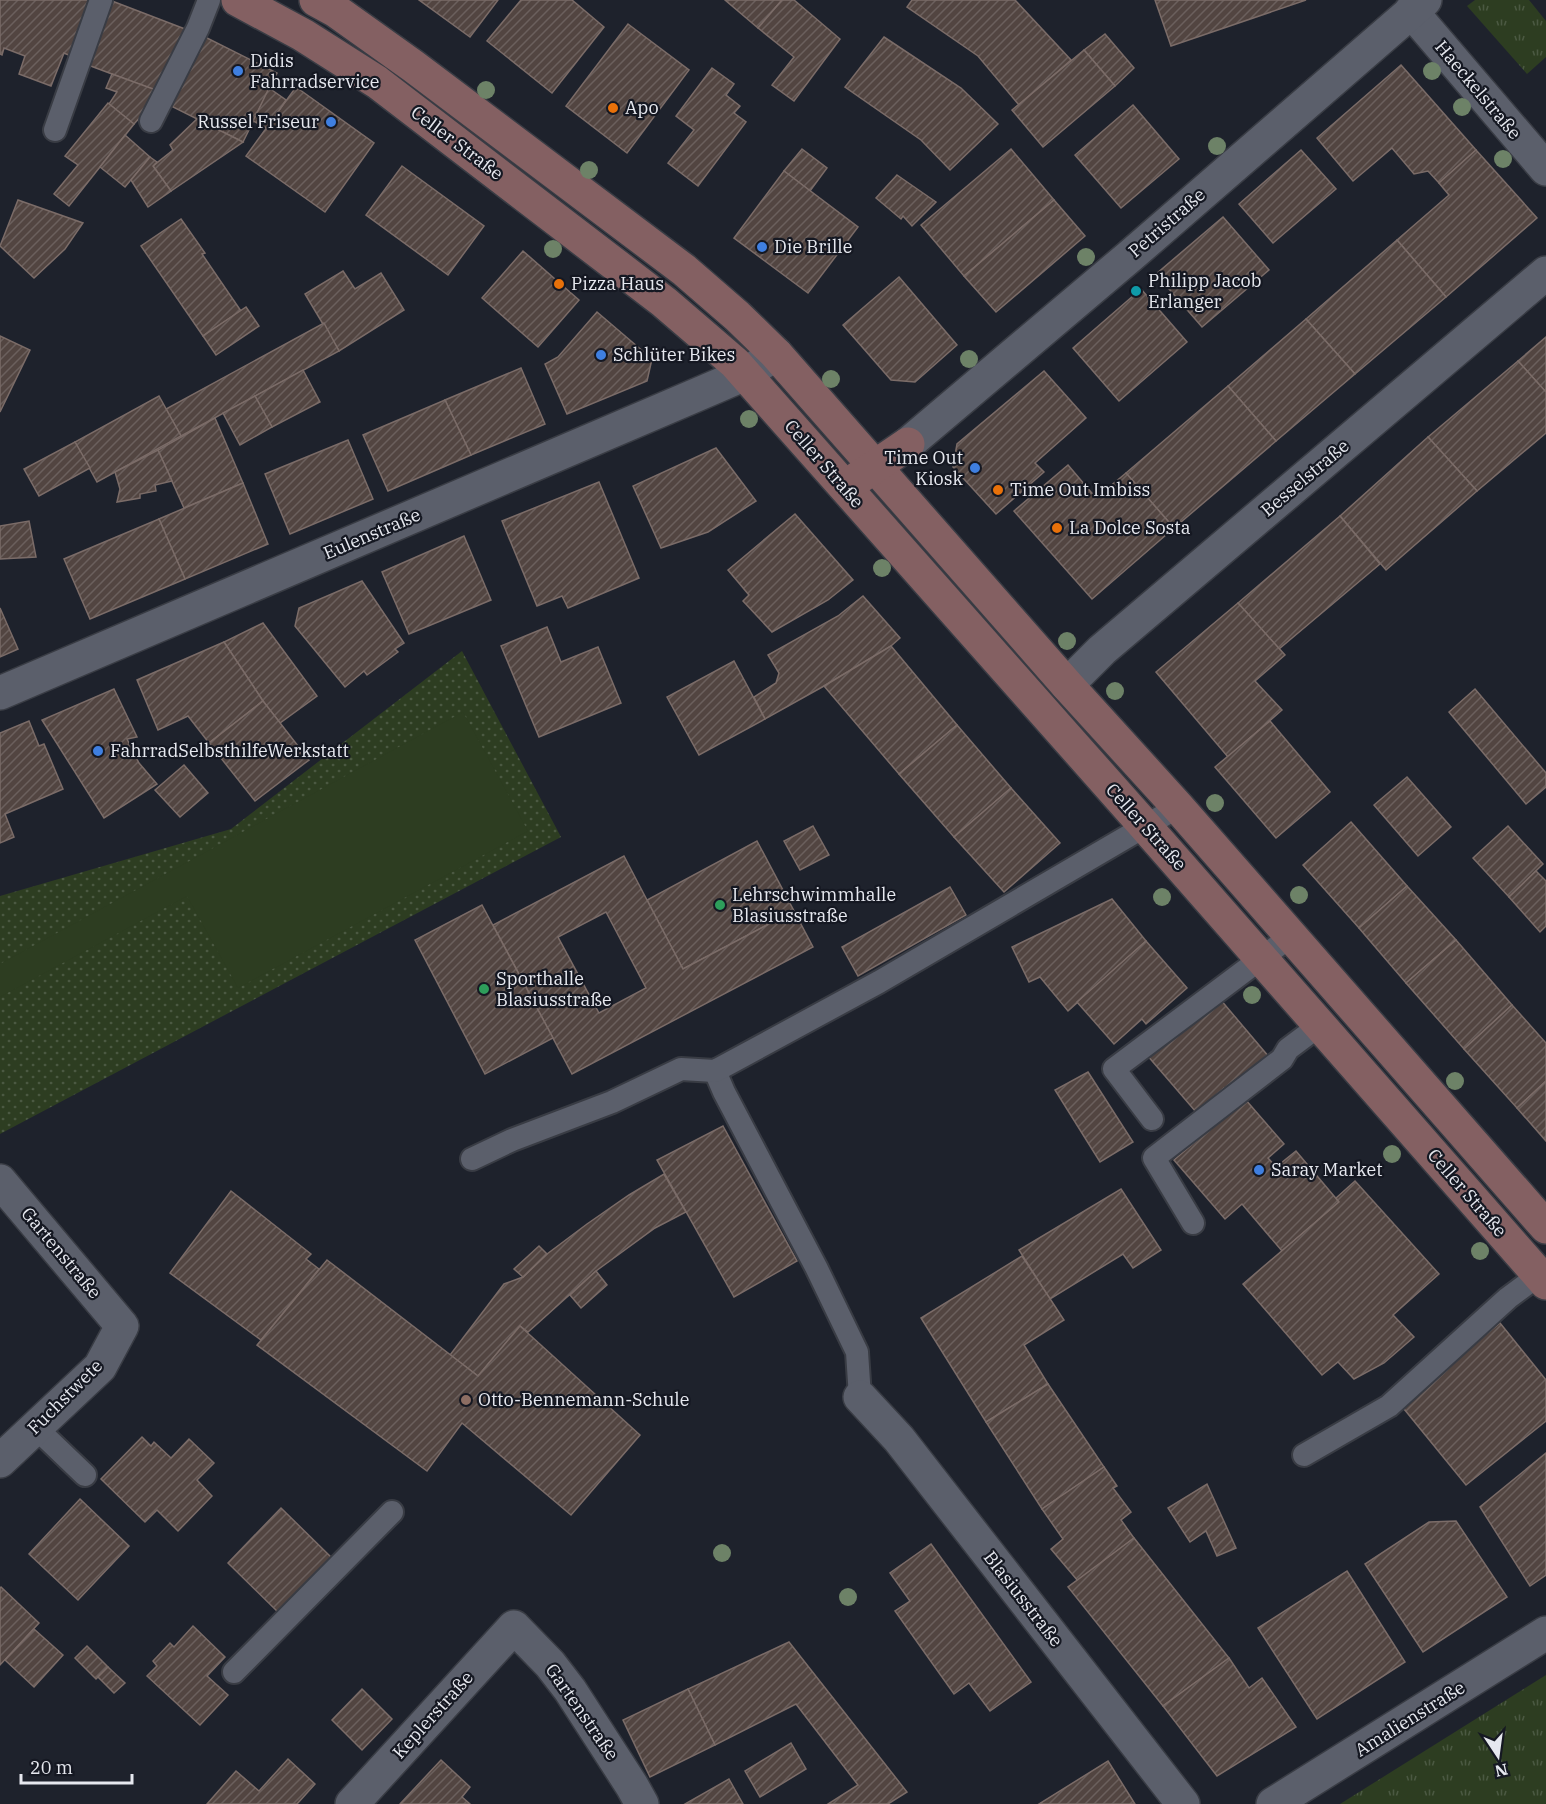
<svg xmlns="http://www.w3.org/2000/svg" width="1546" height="1804" viewBox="0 0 1546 1804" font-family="'IBM Plex Serif',serif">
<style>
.grass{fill:url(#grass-dots)}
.park{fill:url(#park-tufts)}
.pitch{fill:#2d3d21}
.building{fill:url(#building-hatch);stroke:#7b6c68;stroke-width:1.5;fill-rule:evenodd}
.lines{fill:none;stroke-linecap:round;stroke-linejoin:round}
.lane-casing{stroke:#393c44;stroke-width:26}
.street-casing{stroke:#393c44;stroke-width:36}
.secondary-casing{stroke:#393c44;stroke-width:36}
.lane{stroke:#5b5f6b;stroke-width:22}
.street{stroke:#5b5f6b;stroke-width:33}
.secondary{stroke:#846062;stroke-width:33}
.tree{fill:#6d8267}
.shop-dot{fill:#3f7fe0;stroke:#151822;stroke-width:2}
.food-dot{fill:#e8710a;stroke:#151822;stroke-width:2}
.culture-dot{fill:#0f9aa8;stroke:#151822;stroke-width:2}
.leisure-dot{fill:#2e9e5b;stroke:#151822;stroke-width:2}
.education-dot{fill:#8d6e63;stroke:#151822;stroke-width:2}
.labels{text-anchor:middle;stroke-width:4.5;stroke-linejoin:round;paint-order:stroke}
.poi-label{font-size:18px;fill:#e6e8ef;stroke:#151822;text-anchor:start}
.street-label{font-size:18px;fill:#e6e8ef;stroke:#151822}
</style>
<defs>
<pattern id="grass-dots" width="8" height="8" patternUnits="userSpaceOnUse" patternTransform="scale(1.5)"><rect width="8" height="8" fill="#2d3d21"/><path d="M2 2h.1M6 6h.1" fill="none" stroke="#4b5942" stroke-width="1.8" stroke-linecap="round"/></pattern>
<pattern id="park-tufts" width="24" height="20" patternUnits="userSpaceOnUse" patternTransform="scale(1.5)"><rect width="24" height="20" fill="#2d3d21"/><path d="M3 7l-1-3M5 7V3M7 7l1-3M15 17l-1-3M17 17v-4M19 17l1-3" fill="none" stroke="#4b5942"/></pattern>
<pattern id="building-hatch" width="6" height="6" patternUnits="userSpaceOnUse" patternTransform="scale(1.5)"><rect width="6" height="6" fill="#524541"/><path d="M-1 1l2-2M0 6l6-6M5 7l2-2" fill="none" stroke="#6b605d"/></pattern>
</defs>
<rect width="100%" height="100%" fill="#1e222c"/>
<path class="grass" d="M462,651L561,837L0,1134V896L231,829Z"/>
<g class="park">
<path d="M1475,0H1529L1546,21V57L1527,74L1467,6Z"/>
<path d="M1546,1675V1804H1340Z"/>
</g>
<path class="pitch" d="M463,712L528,831L238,988L187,896L0,997V964Z"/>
<g class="building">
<path d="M0,0H95L73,57L64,53L51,86L19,74L25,56L4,48L2,55L0,54Z"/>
<path d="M419,0H498L470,37Z"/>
<path d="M521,0H572L604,27L552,93L487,41Z"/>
<path d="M725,0H782L758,28Z"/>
<path d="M782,0H794L840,39L794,101L772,85L794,57L758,28Z"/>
<path d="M912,0H1015L1071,60L1019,105L978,56L907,7Z"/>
<path d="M1155,0H1306L1171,46Z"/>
<path d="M112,1L185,29L160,92L88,65Z"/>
<path d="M628,24L689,70L627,153L566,106Z"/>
<path d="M1105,34L1134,68L1115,86L1084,50Z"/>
<path d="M201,35L277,73L243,142L167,104Z"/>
<path d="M884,37L961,88L998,124L950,170L921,140L845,87Z"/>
<path d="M1084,50L1115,86L1043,147L1012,110Z"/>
<path d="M1401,65L1476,150L1439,183L1428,171L1414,174L1392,148L1353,181L1317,138Z"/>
<path d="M712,68L734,84L726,95L740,106L734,113L746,122L698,186L668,163L694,130L676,116Z"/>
<path d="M112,74L156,90L150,106L134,124L109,104L117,92L106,88Z"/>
<path d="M296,87L374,143L325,212L246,156Z"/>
<path d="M269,88L286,100L267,128L253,121Z"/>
<path d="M108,103L134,124L69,206L54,194L78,165L65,156Z"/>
<path d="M1133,105L1179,159L1121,208L1075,155Z"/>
<path d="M197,119L243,142L171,191L153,166L173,150L170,145Z"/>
<path d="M125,135L150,157L125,187L100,167Z"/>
<path d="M802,149L827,168L810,191L784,171Z"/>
<path d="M1011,149L1054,200L964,276L921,225Z"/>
<path d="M1301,150L1336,189L1273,243L1239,204Z"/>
<path d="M1476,150L1537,218L1446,297L1397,240L1449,195L1439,183Z"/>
<path d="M150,157L157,162L153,166L171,191L148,207L131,180Z"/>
<path d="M402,166L484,226L448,275L366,215Z"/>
<path d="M784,171L858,227L808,293L734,238Z"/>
<path d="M897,175L936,202L912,226L903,216L901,219L876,198Z"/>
<path d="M18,200L83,223L65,249L34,278L0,246Z"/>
<path d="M1054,200L1085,236L996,312L964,276Z"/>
<path d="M1223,217L1269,270L1202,327L1156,274Z"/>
<path d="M181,219L205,253L202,254L241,311L203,336L141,246Z"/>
<path d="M1397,240L1446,297L1355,374L1306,319Z"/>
<path d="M523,251L579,300L538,347L482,298Z"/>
<path d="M343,271L355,289L381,273L404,310L339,351L305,294Z"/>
<path d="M899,277L957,345L915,382L891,380L843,325Z"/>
<path d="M1141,289L1187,342L1119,401L1073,348Z"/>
<path d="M246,307L259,326L216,355L203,336Z"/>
<path d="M597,312L652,359L647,381L567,414L545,364L558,357Z"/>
<path d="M1306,319L1355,374L1276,441L1228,386Z"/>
<path d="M324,323L339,351L181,436L166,409Z"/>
<path d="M0,336L30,350L0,412Z"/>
<path d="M1546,337V392L1518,361Z"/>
<path d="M1518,361L1546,392V433L1477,491L1428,437Z"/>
<path d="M521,368L545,424L471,455L445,400Z"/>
<path d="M303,370L320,402L272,427L255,396Z"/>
<path d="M1044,371L1086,418L1035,463L1044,472L996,514L953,467L957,444Z"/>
<path d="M1228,386L1276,441L1174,528L1126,473Z"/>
<path d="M159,396L181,436L97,482L75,442Z"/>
<path d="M255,396L272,427L240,445L223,413Z"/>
<path d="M445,400L471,455L388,491L363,435Z"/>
<path d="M215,418L243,483L184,508L158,450Z"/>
<path d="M1428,437L1477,491L1386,570L1340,516Z"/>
<path d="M348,440L373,499L290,534L265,474Z"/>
<path d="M75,442L90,468L39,496L24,469Z"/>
<path d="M716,448L756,501L708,532L661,548L633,486Z"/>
<path d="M158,450L172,481L155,485L156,491L140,494V498L117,502L120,489L115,472Z"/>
<path d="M1068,465L1096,498L1126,473L1174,528L1092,599L1014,511Z"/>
<path d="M599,482L639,578L568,608L562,596L537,606L502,521Z"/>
<path d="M243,483L268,544L185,579L159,519Z"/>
<path d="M795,514L853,580L828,600L772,632L743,601L749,595L728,570Z"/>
<path d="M1340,516L1380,564L1279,649L1238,603Z"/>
<path d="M159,519L185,579L90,619L64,559Z"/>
<path d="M29,521L36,557L0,559V526Z"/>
<path d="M464,536L491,600L409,634L382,572Z"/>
<path d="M362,581L404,643L395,649L398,652L367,675L364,671L345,687L295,626L299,608Z"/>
<path d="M863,596L900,638L891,646L824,686L765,719L754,697L776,683L779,673L768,655L838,616Z"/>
<path d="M1238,603L1285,655L1255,681L1282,710L1228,757L1156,672Z"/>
<path d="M0,608L18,649L0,657Z"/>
<path d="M263,623L317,696L280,723L263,701L224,642Z"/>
<path d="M547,627L561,662L598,647L621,703L539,737L501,646Z"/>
<path d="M224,642L263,701L209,743L188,716L158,730L137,680Z"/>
<path d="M891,646L957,725L899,774L824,686Z"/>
<path d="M734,661L765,719L699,755L667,697Z"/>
<path d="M114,689L137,737L127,739L139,763L157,784L104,818L42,720Z"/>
<path d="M1475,689L1546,773V787L1526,804L1449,712Z"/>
<path d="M263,701L309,760L255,801L209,743Z"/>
<path d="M29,721L39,746L44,744L63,789L5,814L14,837L0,843V733Z"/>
<path d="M1270,721L1330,792L1276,838L1215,767Z"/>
<path d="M957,725L1011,788L954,837L899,774Z"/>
<path d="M184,765L208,793L180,817L155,790Z"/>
<path d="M1407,777L1451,827L1418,856L1374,805Z"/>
<path d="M1011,788L1060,843L1004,892L954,837Z"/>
<path d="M1351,822L1407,886L1359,928L1303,865Z"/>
<path d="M813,826L829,855L800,870L784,841Z"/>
<path d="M1508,826L1543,864L1509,897L1473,858Z"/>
<path d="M757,841L794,911L683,969L647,900Z"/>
<path d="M624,856L683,969L794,911L813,947L572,1074L493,925ZM606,912L646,988L599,1013L558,937Z"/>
<path d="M1536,871L1546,881V926L1540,932L1509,897Z"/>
<path d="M1407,886L1456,940L1406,983L1359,928Z"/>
<path d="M950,887L966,915L858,976L842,947Z"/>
<path d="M1112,899L1146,941L1068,1011L1040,977L1029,982L1012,947Z"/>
<path d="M482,905L553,1038L485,1074L415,940Z"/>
<path d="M1456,940L1512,1005L1464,1049L1406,983Z"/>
<path d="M1146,941L1187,988L1146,1024L1142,1019L1114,1044L1077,1002Z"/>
<path d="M1220,999L1269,1057L1228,1092L1224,1088L1196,1112L1147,1055Z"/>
<path d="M1512,1005L1546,1043V1081L1517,1108L1464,1049Z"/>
<path d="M1088,1072L1133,1142L1100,1162L1055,1090Z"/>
<path d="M1546,1081V1141L1517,1108Z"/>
<path d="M1245,1099L1284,1144L1268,1158L1276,1167L1296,1151L1339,1202L1282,1251L1242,1204L1225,1219L1174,1160Z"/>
<path d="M723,1126L797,1261L734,1297L657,1160Z"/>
<path d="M664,1174L686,1212L655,1228L596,1271L528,1332L520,1326L478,1376L450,1355L504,1284L523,1277L547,1254L587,1224L629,1195Z"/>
<path d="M1355,1181L1439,1274L1393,1315L1414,1337L1384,1363L1354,1379L1338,1362L1322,1375L1243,1284L1339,1202L1336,1198Z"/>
<path d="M1121,1189L1161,1250L1133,1268L1123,1254L1050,1299L1019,1250Z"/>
<path d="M231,1191L311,1254L306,1259L319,1269L261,1340L170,1273Z"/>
<path d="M539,1246L547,1254L523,1277L514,1269Z"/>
<path d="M1022,1256L1064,1320L1024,1345L1048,1384L986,1422L921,1318Z"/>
<path d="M327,1260L478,1376L520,1326L640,1435L571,1515L462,1423L427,1471L257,1345Z"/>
<path d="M596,1271L607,1285L581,1308L570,1295Z"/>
<path d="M1500,1323L1546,1380V1421L1466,1485L1400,1404Z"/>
<path d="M1048,1384L1104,1467L1042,1509L986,1422Z"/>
<path d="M142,1437L151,1446L154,1442L171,1458L189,1439L214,1463L197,1480L212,1496L178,1531L157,1510L145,1522L101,1479Z"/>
<path d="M1546,1453V1575L1530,1586L1480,1507Z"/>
<path d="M1104,1467L1117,1486L1113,1488L1131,1512L1121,1520L1134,1538L1078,1581L1051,1549L1063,1539L1042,1509Z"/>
<path d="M1207,1484L1236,1548L1217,1556L1206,1531L1190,1542L1168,1508Z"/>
<path d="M80,1499L129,1546L78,1600L29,1554Z"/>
<path d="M281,1508L334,1560L281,1615L228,1563Z"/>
<path d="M1456,1521L1507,1597L1423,1652L1365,1564L1429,1522Z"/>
<path d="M1134,1538L1229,1658L1163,1706L1068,1587Z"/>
<path d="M931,1544L1031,1682L990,1711L969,1683L954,1694L895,1611L910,1601L890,1573Z"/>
<path d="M1347,1571L1405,1662L1317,1719L1258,1628Z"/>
<path d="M1,1587L39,1623L0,1665V1588Z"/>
<path d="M193,1626L225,1657L207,1676L228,1695L200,1725L147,1676L157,1666L153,1661L170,1643L174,1647Z"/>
<path d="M34,1629L63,1655L34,1687L5,1660Z"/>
<path d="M789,1642L907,1792L888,1804H828L858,1785L796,1704L715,1745L688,1689Z"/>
<path d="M87,1646L108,1667L96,1679L75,1658Z"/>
<path d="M1229,1658L1249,1688L1262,1678L1296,1727L1217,1776L1163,1706Z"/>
<path d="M108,1667L125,1683L114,1693L98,1677Z"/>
<path d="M362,1689L392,1719L362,1750L332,1720Z"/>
<path d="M688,1689L715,1745L650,1777L623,1720Z"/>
<path d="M791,1743L806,1769L760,1797L745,1771Z"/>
<path d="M288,1759L315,1784L297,1804H207L236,1771L259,1791Z"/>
<path d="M441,1760L470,1787L462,1797L470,1804H400Z"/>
<path d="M1108,1761L1135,1804H1039Z"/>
<path d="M729,1779L743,1804H685Z"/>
</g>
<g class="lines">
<defs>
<g id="lane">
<path d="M151,121L198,28L209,0"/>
<path d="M55,130L101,0"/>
<path d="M715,1071L724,1092L816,1267L857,1352L860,1397"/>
<path d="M1152,1119L1114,1069L1291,936"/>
<path d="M472,1159L512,1140L612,1102L681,1069L715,1071L879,982L1178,807"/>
<path d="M1193,1223L1154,1158L1282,1059L1288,1049L1320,1025"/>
<path d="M35,1427L85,1475"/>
<path d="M1304,1455L1389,1406L1508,1298L1539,1275"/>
<path d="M234,1672L392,1512"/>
</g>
<g id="street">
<path d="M1411,11L1546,169"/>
<path d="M908,444L1129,257L1425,0"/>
<path d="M1067,685L1102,650L1546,273"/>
<path d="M0,693L708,390L745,374L776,354"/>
<path d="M0,1181L122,1326L100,1367L0,1461"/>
<path d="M860,1397L899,1439L1183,1804"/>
<path d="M352,1804L514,1627L550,1664L570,1690L632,1786L642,1804"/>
<path d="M1273,1804L1546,1633"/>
</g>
<g id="secondary">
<path d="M238,0L303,35L377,82L664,302L735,363L1145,826L1546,1283"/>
<path d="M316,0L336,11L413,66L684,270L737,316L776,354L1067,685L1178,807L1546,1227"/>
<path d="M858,478L908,444"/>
</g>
</defs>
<use href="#lane" class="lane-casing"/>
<use href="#street" class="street-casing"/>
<use href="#secondary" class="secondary-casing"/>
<use href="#lane" class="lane"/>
<use href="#street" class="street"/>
<use href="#secondary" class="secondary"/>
</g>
<g class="tree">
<circle cx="1432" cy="71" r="9"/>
<circle cx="486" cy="90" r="9"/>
<circle cx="1462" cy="107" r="9"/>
<circle cx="1217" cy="146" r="9"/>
<circle cx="1503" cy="159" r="9"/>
<circle cx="589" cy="170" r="9"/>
<circle cx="553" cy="249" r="9"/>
<circle cx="1086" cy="257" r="9"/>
<circle cx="969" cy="359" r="9"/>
<circle cx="831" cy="379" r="9"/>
<circle cx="749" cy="419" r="9"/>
<circle cx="882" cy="568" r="9"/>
<circle cx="1067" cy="641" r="9"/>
<circle cx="1115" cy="691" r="9"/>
<circle cx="1215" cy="803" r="9"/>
<circle cx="1299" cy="895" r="9"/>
<circle cx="1162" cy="897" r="9"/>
<circle cx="1252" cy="995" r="9"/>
<circle cx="1455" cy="1081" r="9"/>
<circle cx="1392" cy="1154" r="9"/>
<circle cx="1480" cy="1251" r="9"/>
<circle cx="722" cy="1553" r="9"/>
<circle cx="848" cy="1597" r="9"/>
</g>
<g class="shop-dot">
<circle cx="238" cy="71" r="6"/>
<circle cx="331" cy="122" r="6"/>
<circle cx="762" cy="247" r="6"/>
<circle cx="601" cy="355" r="6"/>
<circle cx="975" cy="468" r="6"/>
<circle cx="98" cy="751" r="6"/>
<circle cx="1259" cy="1170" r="6"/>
</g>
<g class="food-dot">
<circle cx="613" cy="108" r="6"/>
<circle cx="559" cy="284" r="6"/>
<circle cx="998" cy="490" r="6"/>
<circle cx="1057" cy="528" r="6"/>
</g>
<circle class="culture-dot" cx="1136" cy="291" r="6"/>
<g class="leisure-dot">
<circle cx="720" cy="905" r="6"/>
<circle cx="484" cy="989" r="6"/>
</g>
<circle class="education-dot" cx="466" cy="1400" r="6"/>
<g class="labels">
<g class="poi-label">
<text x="250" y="67">Didis<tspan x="250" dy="21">Fahrradservice</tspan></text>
<text x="625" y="114">Apo</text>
<text x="319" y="128" text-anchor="end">Russel Friseur</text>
<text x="774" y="253">Die Brille</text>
<text x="1148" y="287">Philipp Jacob<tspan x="1148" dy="21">Erlanger</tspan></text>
<text x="571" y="290">Pizza Haus</text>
<text x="613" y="361">Schlüter Bikes</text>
<text x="963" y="464" text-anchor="end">Time Out<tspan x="963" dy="21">Kiosk</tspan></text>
<text x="1010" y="496">Time Out Imbiss</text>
<text x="1069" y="534">La Dolce Sosta</text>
<text x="110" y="757">FahrradSelbsthilfeWerkstatt</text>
<text x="732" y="901">Lehrschwimmhalle<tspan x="732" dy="21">Blasiusstraße</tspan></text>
<text x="496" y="985">Sporthalle<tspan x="496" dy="21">Blasiusstraße</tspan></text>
<text x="1271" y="1176">Saray Market</text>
<text x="478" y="1406">Otto-Bennemann-Schule</text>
</g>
<g class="street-label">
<text transform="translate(1478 90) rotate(50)" y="6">Haeckelstraße</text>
<text transform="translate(457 143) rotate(37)" y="6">Celler Straße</text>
<text transform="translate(1167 223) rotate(-41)" y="6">Petristraße</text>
<text transform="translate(824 464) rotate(49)" y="6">Celler Straße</text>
<text transform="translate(1305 478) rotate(-40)" y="6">Besselstraße</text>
<text transform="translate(372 534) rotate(-23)" y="6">Eulenstraße</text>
<text transform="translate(1146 827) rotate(48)" y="6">Celler Straße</text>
<text transform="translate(1467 1193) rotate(49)" y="6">Celler Straße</text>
<text transform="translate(61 1253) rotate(50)" y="6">Gartenstraße</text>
<text transform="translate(65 1397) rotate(-45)" y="6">Fuchstwete</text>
<text transform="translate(1023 1599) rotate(52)" y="6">Blasiusstraße</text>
<text transform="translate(582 1712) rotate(55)" y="6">Gartenstraße</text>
<text transform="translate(433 1715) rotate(-48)" y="6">Keplerstraße</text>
<text transform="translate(1410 1719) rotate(-32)" y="6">Amalienstraße</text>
</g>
</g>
<g transform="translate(1498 1756) rotate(167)" stroke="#151822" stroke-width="4.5" paint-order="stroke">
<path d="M0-4.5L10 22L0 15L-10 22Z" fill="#e6e8ef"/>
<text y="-9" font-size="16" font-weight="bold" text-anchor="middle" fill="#e6e8ef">N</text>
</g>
<path d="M21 1774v9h111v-9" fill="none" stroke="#e6e8ef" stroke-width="3"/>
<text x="30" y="1774" font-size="18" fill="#e6e8ef" stroke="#151822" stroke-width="4.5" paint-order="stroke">20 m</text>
</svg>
